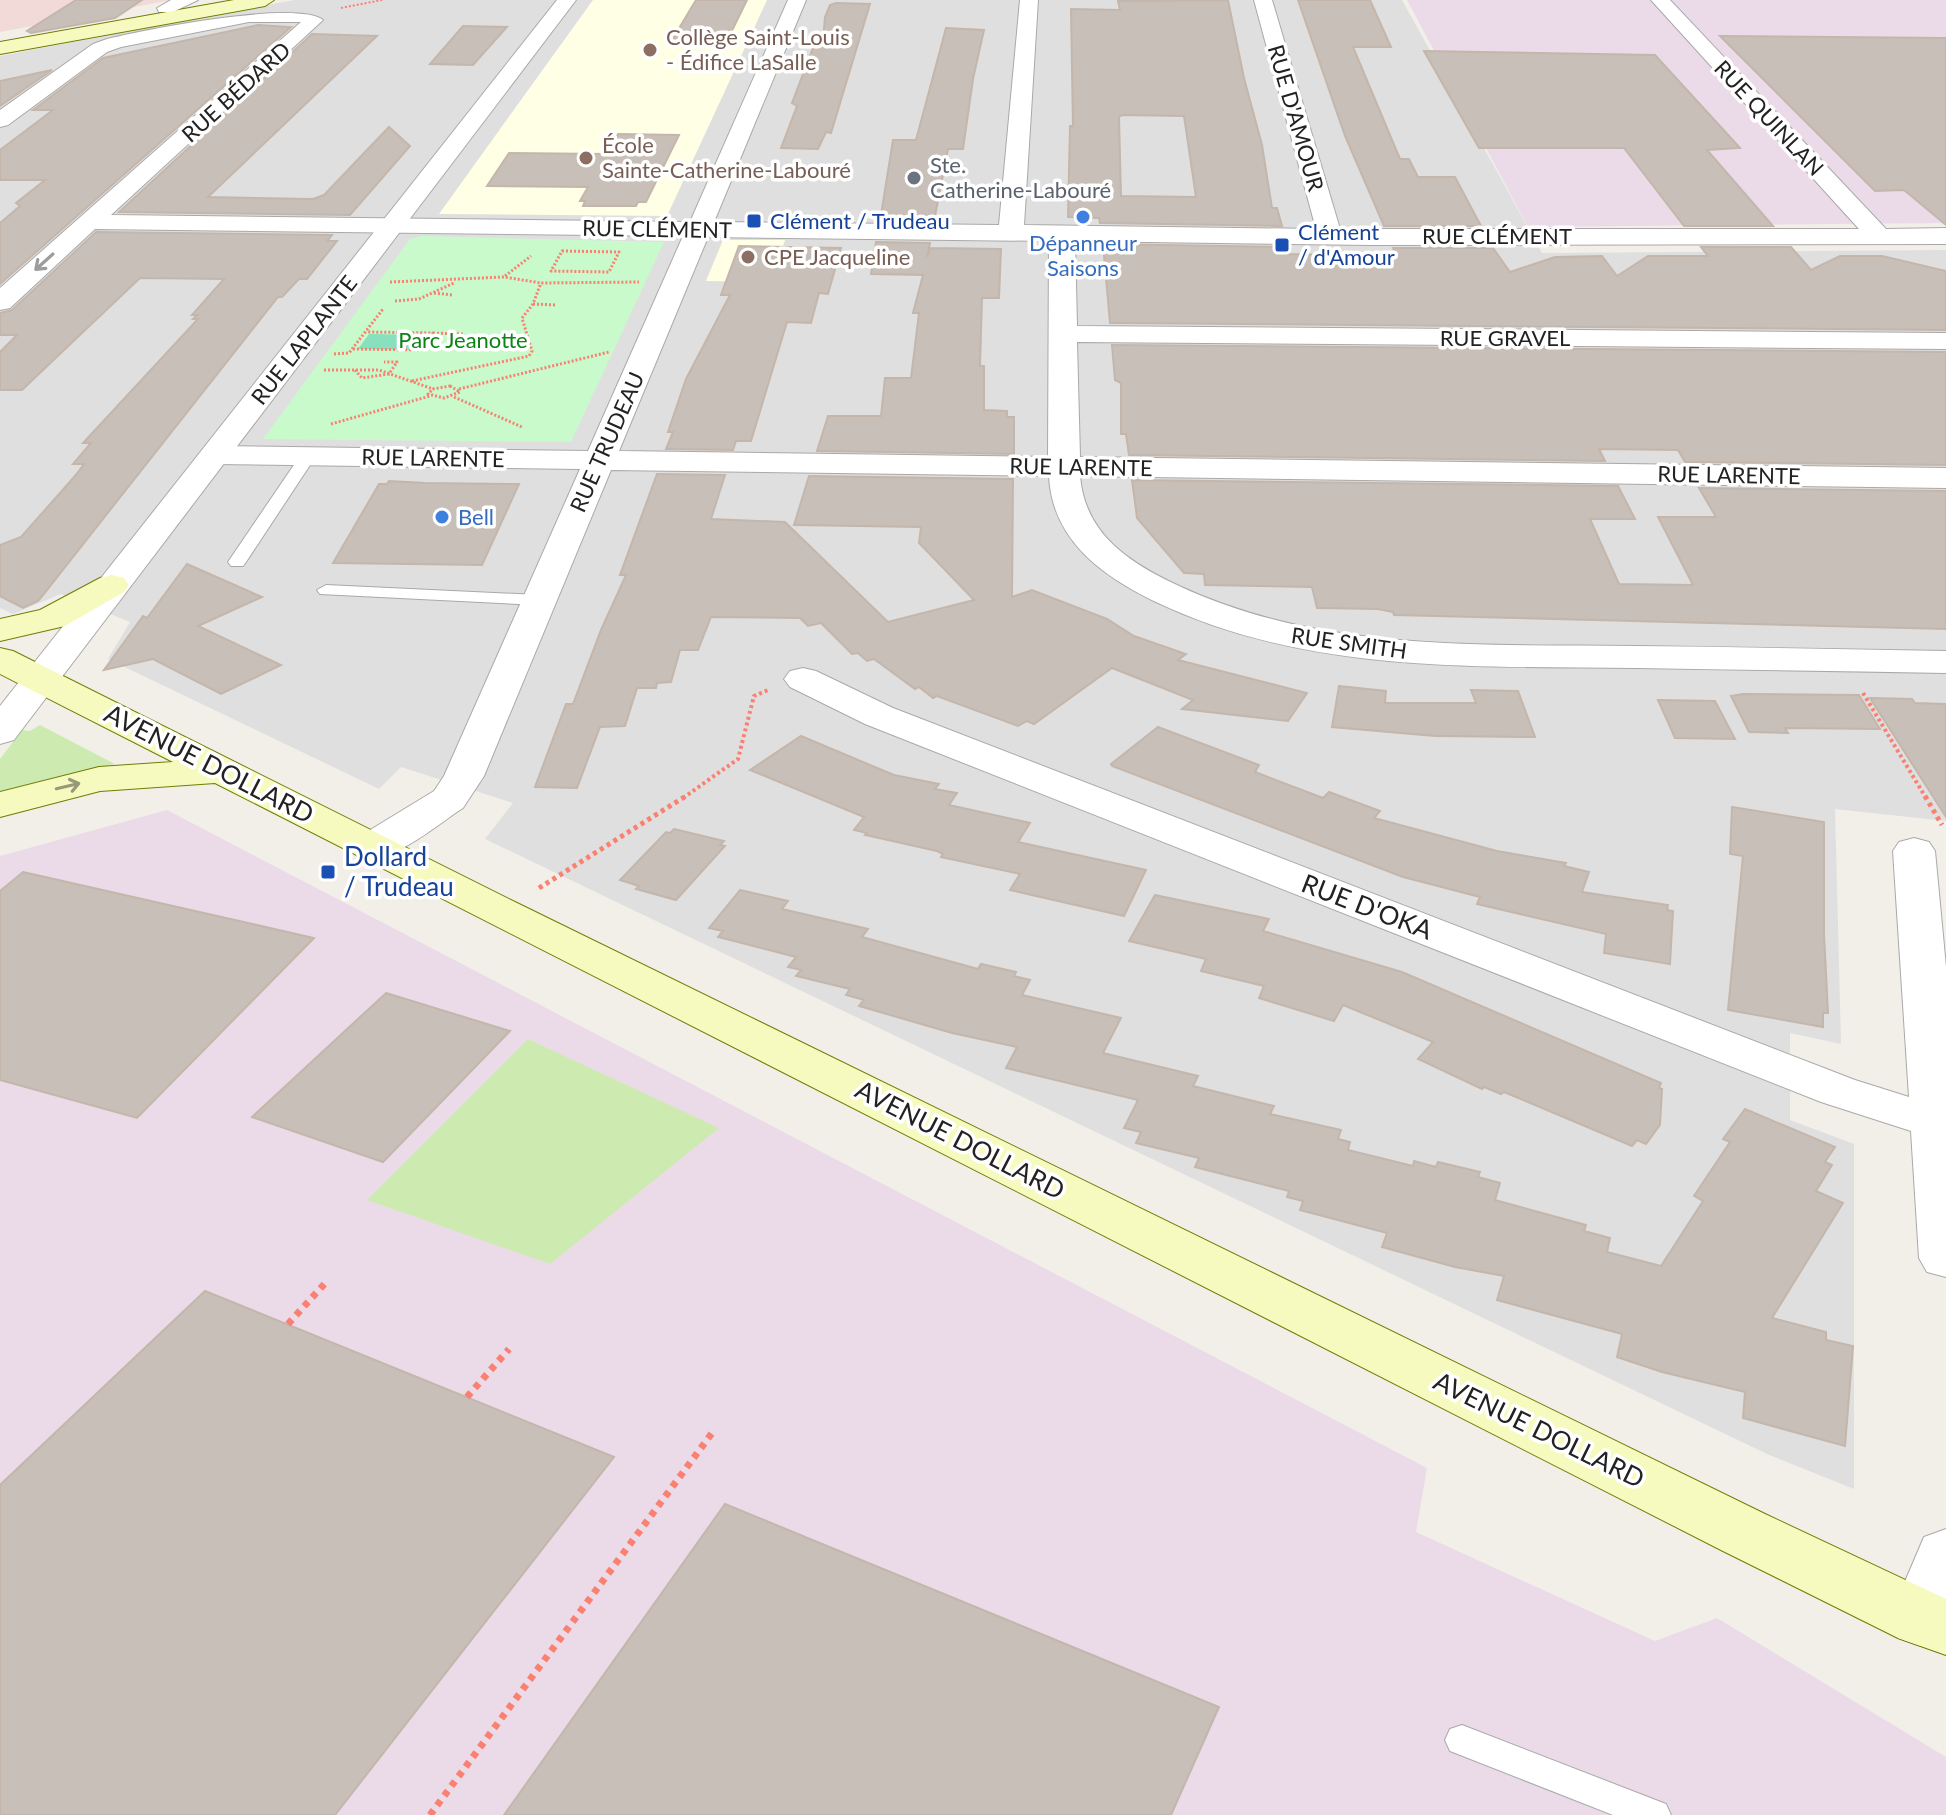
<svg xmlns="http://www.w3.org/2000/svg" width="1946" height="1815" viewBox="0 0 1946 1815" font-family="Lato,sans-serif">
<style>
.residential{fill:#e0dfdf}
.commercial{fill:#f2dad9}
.industrial{fill:#ebdbe8}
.education{fill:#ffffe5}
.grass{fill:#cdebb0}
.park{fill:#c8facc}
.pitch{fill:#88e0be}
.building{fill:#c7bfb8;stroke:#c4b6ab;stroke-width:2;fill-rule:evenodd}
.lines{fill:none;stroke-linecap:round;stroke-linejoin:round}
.service-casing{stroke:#a9a9a9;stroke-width:2}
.minor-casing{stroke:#a9a9a9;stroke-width:2}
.tertiary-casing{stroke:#a9a9a9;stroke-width:2}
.secondary-casing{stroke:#707d05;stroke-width:2}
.path-far4{stroke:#fa8072;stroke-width:2;stroke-dasharray:2 2;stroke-linecap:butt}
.path-far3{stroke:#fa8072;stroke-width:3;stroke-dasharray:2 2;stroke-linecap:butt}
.path-far2{stroke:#fa8072;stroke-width:4;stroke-dasharray:3 3;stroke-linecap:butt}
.path-far1{stroke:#fa8072;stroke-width:5;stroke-dasharray:4 4;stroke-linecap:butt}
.path{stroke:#fa8072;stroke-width:7;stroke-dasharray:6 6;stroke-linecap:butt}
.service{fill:#fff;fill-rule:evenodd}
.minor{fill:#fff;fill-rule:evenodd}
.tertiary{fill:#fff;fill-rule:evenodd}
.secondary{fill:#f7fabf;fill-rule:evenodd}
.oneway{stroke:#9c9c9c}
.oneway2{stroke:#979978}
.education-dot{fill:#8d6e63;stroke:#fff;stroke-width:3}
.worship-dot{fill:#6b7280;stroke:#fff;stroke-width:3}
.shop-dot{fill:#3f7fe0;stroke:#fff;stroke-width:3}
.transit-dot{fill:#1a4fb4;stroke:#fff;stroke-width:3}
.labels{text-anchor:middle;stroke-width:7;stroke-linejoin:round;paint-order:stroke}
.far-education-label{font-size:22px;fill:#785e54;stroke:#fff;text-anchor:start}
.far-street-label{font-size:22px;fill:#222;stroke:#fff}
.far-worship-label{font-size:22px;fill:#5b616d;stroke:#fff;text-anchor:start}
.far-transit-label{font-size:22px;fill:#164399;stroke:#fff;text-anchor:start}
.far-shop-label{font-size:22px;fill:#366cbe;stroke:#fff}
.far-park-label{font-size:22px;fill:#0c8416;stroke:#fff}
.street-label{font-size:26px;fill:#222;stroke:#fff}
.transit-label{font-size:26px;fill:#164399;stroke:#fff;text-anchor:start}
</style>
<rect width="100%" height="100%" fill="#f2efe9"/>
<path class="residential" d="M294,0H1402L1542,253L1946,250V821L1835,809L1841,1044L1790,1033V1120L1854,1144V1489L1767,1454L485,839L513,803L401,767L379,789L108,659L130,622L61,594L13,614L0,608V56Z"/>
<path class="commercial" d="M0,0H172L0,32Z"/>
<g class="industrial">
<path d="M1407,0H1946V223L1528,227Z"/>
<path d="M167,810L1427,1468L1416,1532L1655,1641L1717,1618L1946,1757V1815H0V856Z"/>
</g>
<g class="education">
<path d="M593,0H767L667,216L439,214Z"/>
<path d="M723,240H785L772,282L706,281Z"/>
</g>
<g class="grass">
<path d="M40,725L115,764L25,785L0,795V759L22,730L30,731Z"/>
<path d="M528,1039L719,1128L550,1264L367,1200Z"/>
</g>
<path class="park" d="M422,236L664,242L571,442L263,439L410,239Z"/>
<path class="pitch" d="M369,334L427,335L416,350L358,349Z"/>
<g class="building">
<path d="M76,0H142L115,18L31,33L27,31Z"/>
<path d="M696,0H747L725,45H669Z"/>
<path d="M1228,0L1244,78L1262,145L1272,208H1277L1282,226L1100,223L1099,218L1068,217L1070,126H1073L1071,9L1120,10L1118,1ZM1122,115L1184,116L1196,197L1121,196L1119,117Z"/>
<path d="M1298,0H1370L1391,47H1353L1400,159H1409L1418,177H1455L1481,226H1384L1345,136Z"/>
<path d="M836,3L870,4L831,133L826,132L818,149L781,148L797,106L792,103L816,40H823L825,17L830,5Z"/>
<path d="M258,25L291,27L0,284V223L20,206L16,203L45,180H0V150L53,110H33L103,58Z"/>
<path d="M463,26L507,27L473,65L430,64Z"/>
<path d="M946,28L984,30L973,79L963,149H948L934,221H880L893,140H916Z"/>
<path d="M312,34L377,36L208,197L313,199L324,195L389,127L410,146L350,215L119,212Z"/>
<path d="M1720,36L1946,38V225L1904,190L1875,191Z"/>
<path d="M1424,51L1655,55L1740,148L1707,150L1773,226H1684L1624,148H1479Z"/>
<path d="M52,70L0,106V81Z"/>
<path d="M618,134L679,135L646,202H638L636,206H583L585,201H580L588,187L487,186L509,153L606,154Z"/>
<path d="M96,232L332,235L327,241H337L307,279H299L282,297H278L43,595L38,601L23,608L0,596V545L21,537L75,476L84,464H73L91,443H83L198,319H193L197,315H192L224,279L140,278L22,390H0V352L17,335H0V313L12,310Z"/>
<path d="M876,242L930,243L927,257L930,248L1001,249L999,298H982L980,366H984V410L1007,411V417H1014V454L817,451L828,416H881L885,378H911L919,313H913L923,275L871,274Z"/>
<path d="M1103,244L1287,247L1288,254L1372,256L1395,253L1393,248H1493L1510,272L1555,257L1602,256L1617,276L1648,256H1708L1701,247H1791L1811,270L1840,256H1882L1946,271V330L1110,323Z"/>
<path d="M739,246L841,248L828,294L819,293L811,323L787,322L751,441H736L733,450L666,449L673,432H668L686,379L730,295H721Z"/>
<path d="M1112,345L1946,352V465L1685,462L1678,450L1599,449L1605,461L1129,455L1126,434H1121V383L1115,380Z"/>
<path d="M657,474L725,475L711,519L785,522L888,622L974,600L919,543L921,527L794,525L809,476L1013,479L1012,597L1032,590L1107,619L1134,636L1186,654L1178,660L1307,693L1288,721L1182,709L1193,700L1112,668L1034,724L1027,721L1018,726L937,696L933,698L919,687L915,689L874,659L867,661L858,653L852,654L821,623L808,626L800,618L711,617L698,650H680L671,682L657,683L656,688H637L625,726L600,727L577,788L535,787L566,704H573L601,630L626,575H620Z"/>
<path d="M1132,480L1618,486L1635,519H1590L1619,584L1693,585L1658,517H1716L1699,488L1946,491V629L1394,615L1393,612L1378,609L1317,608L1312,587L1205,585L1204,574L1184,573L1137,518Z"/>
<path d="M389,481L425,483L519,484L482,565L333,563L379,484H387Z"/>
<path d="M187,564L262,597L198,626L281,665L221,694L153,659L104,670L143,616L147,618Z"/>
<path d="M1339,686L1386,691L1385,703H1476L1471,690L1518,691L1535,737L1435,736L1332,727Z"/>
<path d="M1743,694L1859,695L1880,729L1785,728L1788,733L1749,732L1731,696Z"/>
<path d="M1870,698L1912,699L1915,703L1946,704V817Z"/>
<path d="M1658,700L1715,701L1735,739L1675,738Z"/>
<path d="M1158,727L1259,765L1255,772L1323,798L1329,792L1380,811L1374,818L1497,851L1566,863L1564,866L1589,872L1582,892L1668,905L1667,910L1673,911L1670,964L1604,953L1606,934L1477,904L1480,897L1403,877L1112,766L1111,764Z"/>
<path d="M801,736L894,775L939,784L935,789L957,793L949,805L1030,823L1018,842L1146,870L1124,916L1010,890L1020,874L941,857L943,854L937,851L865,835L867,833L854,830L864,817L750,770Z"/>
<path d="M1732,807L1824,822V934L1828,1013H1823V1027L1728,1010L1743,856L1730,854Z"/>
<path d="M674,829L724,841L720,845L725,846L676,900L636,889L639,886L620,880L666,832L670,833Z"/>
<path d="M23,872L314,938L137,1118L0,1080V891Z"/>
<path d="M740,890L788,901L782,909L868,929L862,937L978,969L981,964L1016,972L1014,976L1030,980L1022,995L1121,1018L1103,1053L1198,1076L1193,1086L1274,1106L1270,1114L1341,1130L1338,1139L1350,1142L1348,1150L1413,1166L1414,1161L1436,1167L1438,1162L1480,1172L1478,1177L1500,1183L1495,1200L1586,1225L1584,1231L1610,1238L1607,1252L1661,1266L1703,1201L1694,1196L1730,1142L1723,1139L1745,1109L1835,1147L1825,1162L1832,1165L1816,1191L1843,1203L1772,1318L1826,1332V1340L1853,1346L1845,1446L1743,1418L1745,1392L1662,1372L1617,1357L1622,1334L1497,1300L1504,1276L1455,1267L1382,1247L1387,1233L1300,1210L1303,1201L1287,1197L1289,1191L1195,1167L1199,1158L1136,1143L1141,1132L1124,1128L1138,1100L1006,1068L1017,1047L952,1033L859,1006L864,1000L846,995L850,989L796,976L801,970L788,967L796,957L718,937L723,931L709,928Z"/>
<path d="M1155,895L1269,919L1263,931L1402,972L1661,1083L1659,1088L1662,1089L1660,1125L1646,1144L1637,1140L1632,1146L1504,1092L1501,1094L1484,1087L1482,1089L1418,1059L1433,1042L1343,1005L1334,1021L1259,998L1264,986L1201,971L1206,959L1129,941Z"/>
<path d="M386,993L510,1031L383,1162L252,1117Z"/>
<path d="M205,1291L614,1457L335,1815H0V1485Z"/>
<path d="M725,1504L1219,1707L1171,1815H504Z"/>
</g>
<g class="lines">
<defs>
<g id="service">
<path d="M308,451L316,456L246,562L243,566H231L228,562L302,453Z"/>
<path d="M326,585L538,595L547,600L538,605L320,594L317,590Z"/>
<path d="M1462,1725L1666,1804L1671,1815H1613L1450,1751L1445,1740L1450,1729Z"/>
</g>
<g id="minor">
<path d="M788,0H806L714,222L999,225L1020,0H1038L1024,225L1316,229L1254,0H1272L1340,229H1859L1651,0H1670L1886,229L1946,228V244L1372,245L1075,241L1077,326L1946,333V349L1077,342L1080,457L1946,468V488L1080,476C1085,535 1130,563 1179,586C1323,653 1482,644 1637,646C1740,647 1843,649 1946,651V673C1843,671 1740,670 1637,668C1474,666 1307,674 1156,602C1102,576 1052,540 1049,476L611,470L484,776L463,808C433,827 394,865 357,856L351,847L357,838L434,791L444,776L580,469L215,464L204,462L199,455L204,448L215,446L588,451L683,236L95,229L10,308L0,310V288L301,22H249L121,47L107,52L8,125L0,127V110L93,44L107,39C146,29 297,0 323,20L111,215L690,222ZM708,237L1049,241L1048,457L619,451Z"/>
<path d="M803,668L816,671L893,708L1855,1080L1909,1097L1893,851L1899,842L1914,838L1929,842L1935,851L1946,967V1277L1927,1272L1919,1258L1911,1131L1821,1102L865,724L790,687L784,679L790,671Z"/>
<path d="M1946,1529V1634L1944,1638L1921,1646L1898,1638L1889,1619L1924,1537Z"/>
</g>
<g id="tertiary">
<path d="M171,0H198L173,12H159L157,8Z"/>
<path d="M557,0H576L14,740L0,744V706Z"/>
</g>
<g id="secondary">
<path d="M234,0H274L265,6L0,54V42Z"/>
<path d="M112,575L124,578L129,585L124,592L65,626L0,641V619L40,610L100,578Z"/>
<path d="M0,648L13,651L517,903L1765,1514L1946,1599V1655L1898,1638L1721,1550L215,783L100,791L0,817V792L99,767L173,762L0,674Z"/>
</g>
</defs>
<use href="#service" class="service-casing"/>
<use href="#minor" class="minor-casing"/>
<use href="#tertiary" class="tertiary-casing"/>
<use href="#secondary" class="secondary-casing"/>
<path class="path-far4" d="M341,8L382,0"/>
<g class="path-far3">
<path d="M562,251L619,252L609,272L551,271Z"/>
<path d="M505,276L531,256"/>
<path d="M390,282L504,277L541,283L639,282"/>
<path d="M434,293L452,295"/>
<path d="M395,301L419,299L454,283"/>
<path d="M533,304L556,305"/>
<path d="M433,333L463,334"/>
<path d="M353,349L422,350L433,333L366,332"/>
<path d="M334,354L349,353L383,309"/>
<path d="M324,370H379L433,389"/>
<path d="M355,370L362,378L389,374L397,362H384"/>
<path d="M412,381L529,356L532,351L522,318L533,304L541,283"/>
<path d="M450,386L460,392L444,398L428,394L433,389Z"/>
<path d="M459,389L609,352"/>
<path d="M454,397L522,427"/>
<path d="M331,424L430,396"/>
</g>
<g class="path-far2">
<path d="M1863,693L1926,798"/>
<path d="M683,798L738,759L754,696L768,690"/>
</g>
<g class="path-far1">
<path d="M1925,796L1942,825"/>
<path d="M539,888L686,796"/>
</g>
<g class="path">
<path d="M288,1324L328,1280"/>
<path d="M467,1397L509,1349"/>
<path d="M430,1815L715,1429"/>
</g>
<use href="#service" class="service"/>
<use href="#minor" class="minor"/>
<use href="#tertiary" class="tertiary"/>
<use href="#secondary" class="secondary"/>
</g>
<defs><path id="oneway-shaft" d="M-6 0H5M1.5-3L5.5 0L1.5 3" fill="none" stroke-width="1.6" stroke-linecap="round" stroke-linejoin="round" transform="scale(2)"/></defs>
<use class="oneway" href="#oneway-shaft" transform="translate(44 262) rotate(138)"/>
<use class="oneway2" href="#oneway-shaft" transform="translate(68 786) rotate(-13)"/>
<g class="education-dot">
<circle cx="650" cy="50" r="8"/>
<circle cx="586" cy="158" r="8"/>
<circle cx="748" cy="257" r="8"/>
</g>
<circle class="worship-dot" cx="914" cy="178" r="8"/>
<g class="shop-dot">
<circle cx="1083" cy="217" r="8"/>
<circle cx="442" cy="517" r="8"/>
</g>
<g class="transit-dot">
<rect x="746" y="213" width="16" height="16" rx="4"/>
<rect x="1274" y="237" width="16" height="16" rx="4"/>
<rect x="320" y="864" width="16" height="16" rx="4"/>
</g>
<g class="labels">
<g class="far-education-label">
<text x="666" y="45">Collège Saint-Louis<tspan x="666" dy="25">- Édifice LaSalle</tspan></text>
<text x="602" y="153">École<tspan x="602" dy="25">Sainte-Catherine-Labouré</tspan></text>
<text x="764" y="265">CPE Jacqueline</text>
</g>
<g class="far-street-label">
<text transform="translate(236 92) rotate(-42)" y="8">RUE BÉDARD</text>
<text transform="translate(1296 118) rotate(74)" y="8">RUE D'AMOUR</text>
<text transform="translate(1769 118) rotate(47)" y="8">RUE QUINLAN</text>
<text transform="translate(657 229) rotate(1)" y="8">RUE CLÉMENT</text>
<text x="1497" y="244">RUE CLÉMENT</text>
<text x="1505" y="346">RUE GRAVEL</text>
<text transform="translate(304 340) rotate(-52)" y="8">RUE LAPLANTE</text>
<text transform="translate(607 442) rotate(-66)" y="8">RUE TRUDEAU</text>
<text transform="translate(433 458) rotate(1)" y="8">RUE LARENTE</text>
<text transform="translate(1081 467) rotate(1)" y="8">RUE LARENTE</text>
<text transform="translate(1729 475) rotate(1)" y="8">RUE LARENTE</text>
<text transform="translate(1349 643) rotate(8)" y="8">RUE SMITH</text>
</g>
<g class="far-worship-label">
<text x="930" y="173">Ste.<tspan x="930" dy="25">Catherine-Labouré</tspan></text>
</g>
<g class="far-transit-label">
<text x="770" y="229">Clément / Trudeau</text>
<text x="1298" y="240">Clément<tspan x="1298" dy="25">/ d'Amour</tspan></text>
</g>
<g class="far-shop-label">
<text x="1083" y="251">Dépanneur<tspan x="1083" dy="25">Saisons</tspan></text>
<text x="458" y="525" text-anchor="start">Bell</text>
</g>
<g class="far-park-label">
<text x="463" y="348">Parc Jeanotte</text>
</g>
<g class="street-label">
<text transform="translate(209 764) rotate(27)" y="9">AVENUE DOLLARD</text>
<text transform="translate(1367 907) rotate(21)" y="9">RUE D'OKA</text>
<text transform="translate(960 1140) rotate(27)" y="9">AVENUE DOLLARD</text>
<text transform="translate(1539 1430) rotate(26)" y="9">AVENUE DOLLARD</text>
</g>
<g class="transit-label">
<text x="344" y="866">Dollard<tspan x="344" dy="30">/ Trudeau</tspan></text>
</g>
</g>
</svg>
